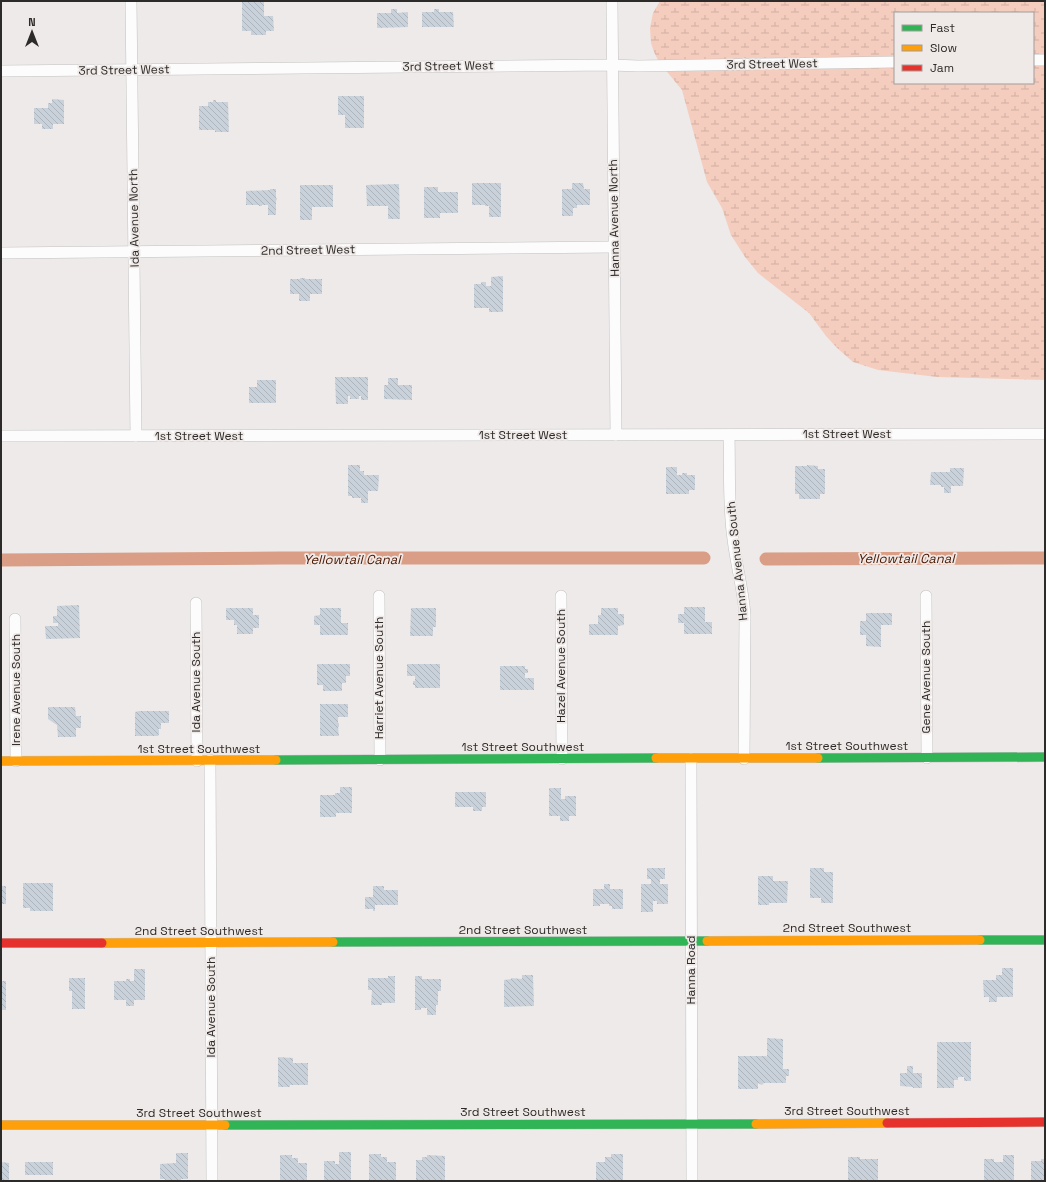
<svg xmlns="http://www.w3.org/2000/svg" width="1046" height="1182" viewBox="0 0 1046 1182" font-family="'Space Grotesk',sans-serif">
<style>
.wetland{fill:url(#wetland-marsh);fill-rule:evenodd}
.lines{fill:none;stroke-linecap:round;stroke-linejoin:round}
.canal{stroke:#d99e85;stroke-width:13}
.building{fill:url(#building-back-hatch)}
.street-casing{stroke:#c3c1c0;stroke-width:12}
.fast-casing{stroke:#c3c1c0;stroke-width:10}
.slow-casing{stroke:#c3c1c0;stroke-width:10}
.jam-casing{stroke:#c3c1c0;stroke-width:10}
.street{stroke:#fcfcfc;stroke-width:11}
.fast{stroke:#30b455;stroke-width:9}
.slow{stroke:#ff9f0a;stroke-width:9}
.jam{stroke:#e5322d;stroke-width:9}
.labels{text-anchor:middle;stroke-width:3.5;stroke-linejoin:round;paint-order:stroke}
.street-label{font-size:12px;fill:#2d2b2a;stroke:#efe9e7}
.water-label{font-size:13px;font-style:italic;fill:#4c1700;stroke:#efe9e7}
</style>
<defs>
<pattern id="wetland-marsh" width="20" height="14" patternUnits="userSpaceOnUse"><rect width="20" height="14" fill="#f5cdbe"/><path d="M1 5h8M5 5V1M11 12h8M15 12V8" fill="none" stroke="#d2b0a3"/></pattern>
<pattern id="building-back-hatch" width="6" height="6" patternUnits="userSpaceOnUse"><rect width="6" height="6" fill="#c9d2db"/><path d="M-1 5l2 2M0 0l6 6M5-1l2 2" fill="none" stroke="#adb4bc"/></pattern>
</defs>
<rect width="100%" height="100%" fill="#edeae9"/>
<path class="wetland" d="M660,1H1045V380L937,377L878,370L853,362L837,348L826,336L809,313L758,273L745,257L731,235L722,208L707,182L682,90L659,62L654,52L651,43L650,28L653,13ZM895,13H1033V83H895Z"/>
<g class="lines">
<g class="canal">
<path d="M766,559L1045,558"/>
<path d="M1,560L281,558H704"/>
</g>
</g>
<g class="building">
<path d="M242,1H264V16H273L274,31H266V35H251V31H242Z"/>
<path d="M391,9H397V13L408,12V27L377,28V13H391Z"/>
<path d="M434,9H439V12H453L454,27H422V12H434Z"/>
<path d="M338,96H364V128H345V115H338Z"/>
<path d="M52,99L64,100V124H53V129H42V124H34V108H48V103H52Z"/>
<path d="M213,100H216V102H228L229,132H215V130H199V106H208V102H213Z"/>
<path d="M472,183H501V217H489V206H485V205H472Z"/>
<path d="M572,183H583L584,189H590V205H577V208H573V216H562V189H572Z"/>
<path d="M399,184L400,219H388V206H367L366,185Z"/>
<path d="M300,185H333V207H312V220H300Z"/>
<path d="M424,187H438V192H458V213H440V218H424Z"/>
<path d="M270,189H276V198L277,199L276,201V215H268V205H262V206H259V205H246V191L270,190Z"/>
<path d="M503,276V312H489V308H474V284H481V282H486V286H491V277Z"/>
<path d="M300,278H305V279H322V294H310V301H299V294H290V279H300Z"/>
<path d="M335,377H368V400H361V396H359V399H350V396H348V404H336Z"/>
<path d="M388,378H398V385H412V400L384,399V385H388Z"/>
<path d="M257,380H276V403H249V387H257Z"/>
<path d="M348,465H360V471H364V475H379L378,491H368V503H361V498H352V496H348Z"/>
<path d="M807,465L818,466V469H825V494H820V499H799V494H795V466H807Z"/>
<path d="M666,467H677V475H682V473H687V475H695V490H689V494H666Z"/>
<path d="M950,468H964L963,486H951V493H944V487H941V485H930L931,472H950Z"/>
<path d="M79,605L80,638L46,639L45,626H58V623H53V616H57V606Z"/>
<path d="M684,607H705V622H712V634H684V623H678V614H684Z"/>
<path d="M226,608H253V615H259V628H253V634H237V625H234V620H226Z"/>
<path d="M320,608H341V623H348V635H320V625H314V616L320,615Z"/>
<path d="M411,608H436V627H433V636H410Z"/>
<path d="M601,608H618V614H624V625L618,626V635H589V624H598V615H601Z"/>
<path d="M866,613H892V625H881V647L866,646V635H860V621H866Z"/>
<path d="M317,664H350V676H346V683H342V691H323V685H317Z"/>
<path d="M407,664H440V688H415V685H413V681H415V676H407Z"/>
<path d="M500,666H525V669H528V673H525V678H534V690H500Z"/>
<path d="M320,704H348V717H338V723H339V727H338L339,736H320Z"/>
<path d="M48,707H75L76,716H81V728H76V737H58L57,725L48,719Z"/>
<path d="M139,711H169V723H161V729H158L159,730V734L158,736H135V712Z"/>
<path d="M340,787H352V813H336V817H320V795H335V793H340Z"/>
<path d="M549,788H561V799H565V796H576V816H569V821H560V816H549Z"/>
<path d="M455,792H486V807H482V811H473V807H455Z"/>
<path d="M647,868H665V879H660V884H668V904H657V901H653V912H641V884H651V879H647Z"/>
<path d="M810,868H824V872H833V903H821V898H810Z"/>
<path d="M758,876H773V881H788L787,903H769V905H758Z"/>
<path d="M23,883H53V911H30V908H23Z"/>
<path d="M604,884H610V889H623V909H612V906H609V904H600V906H593V889H604Z"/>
<rect x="1" y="886" width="5" height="18"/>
<path d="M373,886H384V890H398V905H375V911H373V909H365V897H373Z"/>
<path d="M1002,968H1013V997H997V1002H989V997H984L983,980H996V975H1002Z"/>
<path d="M134,969H145V1000H134V1006H126V1000H114V981H126V979H130V981H134Z"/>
<path d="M522,975H533L534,1006L504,1007V980L511,979V978L522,979Z"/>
<path d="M388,976H395V1003H382V1005H371L372,990H368V978H388Z"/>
<path d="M415,976H422V979H441V991H438V1005H436V1015H427V1008H421V1010H415Z"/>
<path d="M69,978H85V1009H72V991H69Z"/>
<rect x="1" y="981" width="5" height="29"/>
<path d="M767,1038L783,1039V1069H789V1076H786V1083H764L762,1085L758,1083V1089H738V1056H766L767,1057Z"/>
<path d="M937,1042H971V1081H964V1077H958V1080H954V1088H937Z"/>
<path d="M278,1057L293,1058V1063H308V1085H290V1087H278Z"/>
<path d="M907,1066H913V1073H922V1088H913V1087L900,1086V1073H907Z"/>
<path d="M339,1152H351V1181H324V1161H335V1164H339Z"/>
<path d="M176,1153H188V1179H181V1181H165V1179H160V1164L176,1163Z"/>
<path d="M369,1154H381V1157H387V1162H396V1181H369Z"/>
<path d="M611,1154H623V1181H596V1162H605V1157H611Z"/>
<path d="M280,1155H292V1158H298V1163H307V1181H280Z"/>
<path d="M427,1155L445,1156V1181H416V1160H422V1157H427Z"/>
<path d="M1003,1155H1014V1180H1005L1004,1181H1001L1000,1180H984V1159H994V1162H1003Z"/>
<path d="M848,1157H860V1159H878V1181H848Z"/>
<path d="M1041,1159H1045V1181H1031V1161H1041Z"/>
<path d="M1,1162L9,1163V1181H1Z"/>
<rect x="25" y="1162" width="28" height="13"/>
</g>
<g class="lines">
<defs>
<g id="street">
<path d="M131,1L136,436"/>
<path d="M612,1L616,435"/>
<path d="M1033,60H1045"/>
<path d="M1,71L612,65L638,66L895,62"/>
<path d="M1,253L614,247"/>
<path d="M729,435C730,469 728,505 733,539C736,564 743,589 745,615L744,759"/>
<path d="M1,436L1045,434"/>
<path d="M379,596L380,760"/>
<path d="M561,596L562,759"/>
<path d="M926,596L927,758"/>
<path d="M196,603L197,761"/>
<path d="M15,619L16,761"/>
<path d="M691,759L692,1181"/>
<path d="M210,760L212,1181"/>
</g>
<g id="fast">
<path d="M818,758L1045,757"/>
<path d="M276,760L656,758"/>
<path d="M980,940H1045"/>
<path d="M333,942L707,941"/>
<path d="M225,1125L756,1124"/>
</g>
<g id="slow">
<path d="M656,758H818"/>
<path d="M1,761L276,760"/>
<path d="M707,941L980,940"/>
<path d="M102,943L333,942"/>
<path d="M756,1124L887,1123"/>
<path d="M1,1125H225"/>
</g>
<g id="jam">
<path d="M1,943H102"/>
<path d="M887,1123L1045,1122"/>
</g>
</defs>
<use href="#street" class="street-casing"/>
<use href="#fast" class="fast-casing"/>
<use href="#slow" class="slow-casing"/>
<use href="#jam" class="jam-casing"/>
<use href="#street" class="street"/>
<use href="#fast" class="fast"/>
<use href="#slow" class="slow"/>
<use href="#jam" class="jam"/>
</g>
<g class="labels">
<g class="street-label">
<text transform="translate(772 64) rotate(-1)" y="4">3rd Street West</text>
<text transform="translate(448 66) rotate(-1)" y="4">3rd Street West</text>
<text transform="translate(124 70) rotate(-1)" y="4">3rd Street West</text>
<text transform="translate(134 218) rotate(-91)" y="4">Ida Avenue North</text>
<text transform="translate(614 218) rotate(-91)" y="4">Hanna Avenue North</text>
<text transform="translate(308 250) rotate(-1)" y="4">2nd Street West</text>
<text x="847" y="438">1st Street West</text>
<text x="523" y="439">1st Street West</text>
<text x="199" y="440">1st Street West</text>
<text transform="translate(737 561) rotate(-96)" y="4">Hanna Avenue South</text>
<text transform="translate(561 666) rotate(-90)" y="4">Hazel Avenue South</text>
<text transform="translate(926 677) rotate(-90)" y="4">Gene Avenue South</text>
<text transform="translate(379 678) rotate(-90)" y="4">Harriet Avenue South</text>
<text transform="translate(196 682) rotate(-90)" y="4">Ida Avenue South</text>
<text transform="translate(16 690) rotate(-90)" y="4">Irene Avenue South</text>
<text x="847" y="750">1st Street Southwest</text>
<text x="523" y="751">1st Street Southwest</text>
<text x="199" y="753">1st Street Southwest</text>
<text x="847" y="932">2nd Street Southwest</text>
<text x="523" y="934">2nd Street Southwest</text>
<text x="199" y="935">2nd Street Southwest</text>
<text transform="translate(691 970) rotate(-90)" y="4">Hanna Road</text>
<text transform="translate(211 1007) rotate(-90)" y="4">Ida Avenue South</text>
<text x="847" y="1115">3rd Street Southwest</text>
<text x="523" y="1116">3rd Street Southwest</text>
<text x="199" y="1117">3rd Street Southwest</text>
</g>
<g class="water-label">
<text x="906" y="563">Yellowtail Canal</text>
<text x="352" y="564">Yellowtail Canal</text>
</g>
</g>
<rect width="1046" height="1182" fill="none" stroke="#2d2b2a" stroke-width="4"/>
<rect x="894" y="12" width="140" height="72" fill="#efe9e7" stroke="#a19d9b"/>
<rect x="902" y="25" width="20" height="6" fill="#30b455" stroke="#a19d9b"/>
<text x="930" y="32" font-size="12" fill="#2d2b2a">Fast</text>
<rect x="902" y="45" width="20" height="6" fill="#ff9f0a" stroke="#a19d9b"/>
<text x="930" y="52" font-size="12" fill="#2d2b2a">Slow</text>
<rect x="902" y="65" width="20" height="6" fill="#e5322d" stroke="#a19d9b"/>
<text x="930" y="72" font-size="12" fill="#2d2b2a">Jam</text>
<g transform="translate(32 32)" stroke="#efe9e7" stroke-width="3" paint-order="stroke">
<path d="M0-3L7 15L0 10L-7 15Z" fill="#2d2b2a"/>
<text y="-6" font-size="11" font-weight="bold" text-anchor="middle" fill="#2d2b2a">N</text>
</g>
</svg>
